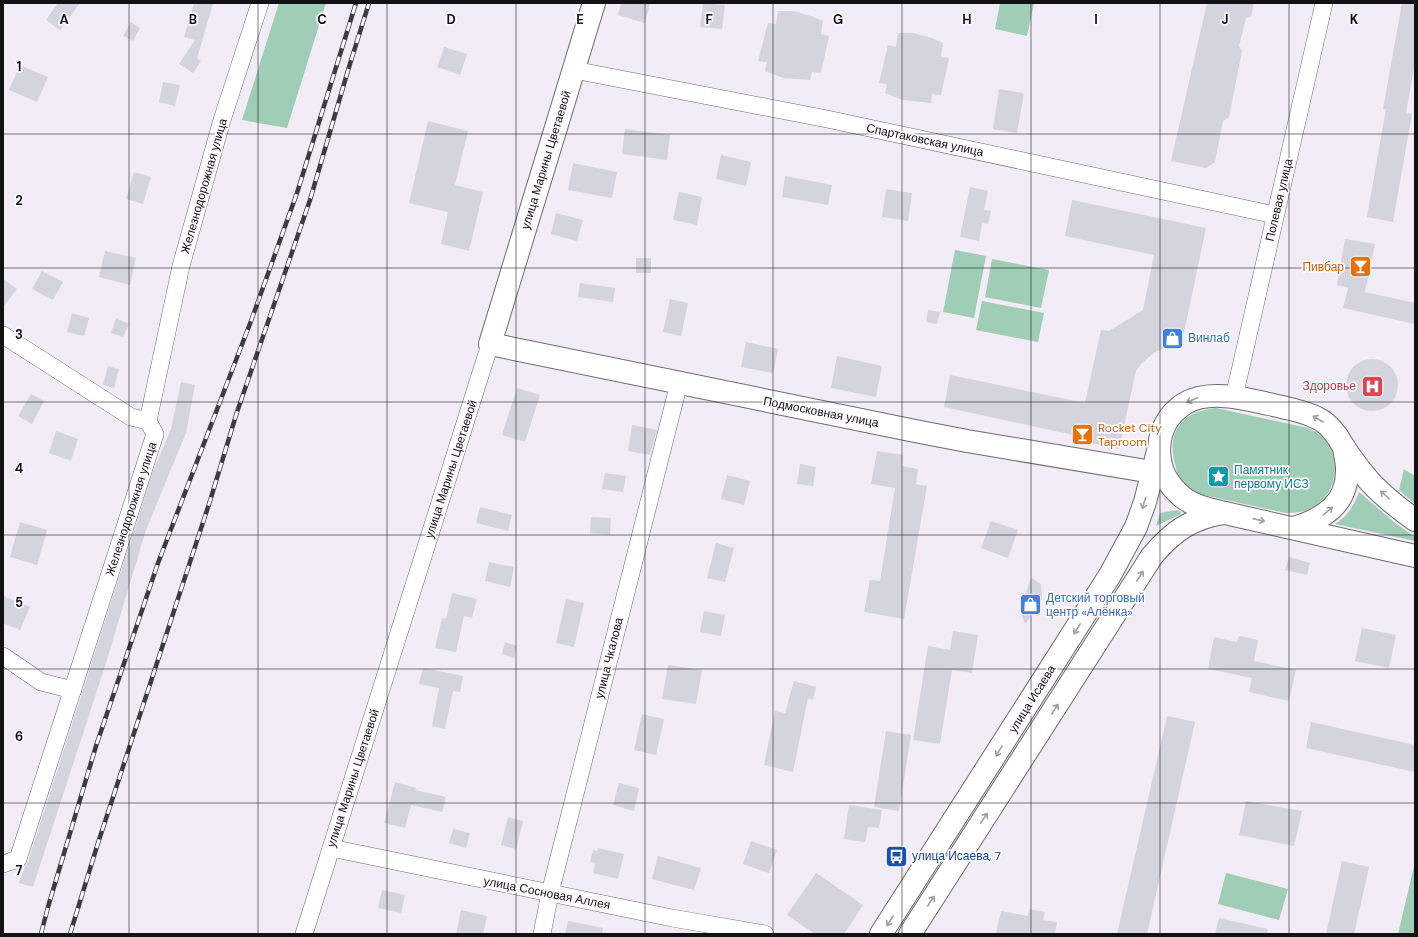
<svg xmlns="http://www.w3.org/2000/svg" width="1418" height="937" viewBox="0 0 1418 937" font-family="'DM Sans',sans-serif">
<style>
.green{fill:#a0cdb5}
.building{fill:#d4d4de}
.lines{fill:none;stroke-linecap:round;stroke-linejoin:round}
.minor-casing{stroke:#6e6a72;stroke-width:18}
.tertiary-casing{stroke:#6e6a72;stroke-width:24}
.secondary-casing{stroke:#6e6a72;stroke-width:24}
.minor{stroke:#fff;stroke-width:17}
.tertiary{stroke:#fff;stroke-width:22}
.secondary{stroke:#fff;stroke-width:22}
.rail-casing{stroke:#3d3c40;stroke-width:4.5}
.rail{stroke:#fdfbff;stroke-width:3;stroke-dasharray:9;stroke-linecap:butt}
.oneway{stroke:#a0a0a1}
.grid{fill:none;stroke:#121114;stroke-width:1;stroke-opacity:0.55}
.labels{text-anchor:middle;stroke-width:3.5;stroke-linejoin:round;paint-order:stroke}
.street-label{font-size:12px;fill:#121114;stroke:#fdfbff}
.food-label{font-size:12px;fill:#c56008;stroke:#fdfbff;text-anchor:end}
.shop-label{font-size:12px;fill:#366cbe;stroke:#fdfbff;text-anchor:start}
.health-label{font-size:12px;fill:#be3a42;stroke:#fdfbff;text-anchor:end}
.culture-label{font-size:12px;fill:#0d838f;stroke:#fdfbff;text-anchor:start}
.transit-label{font-size:12px;fill:#164399;stroke:#fdfbff;text-anchor:start}
.grid-label{font-size:13px;text-anchor:middle;font-weight:bold;fill:#121114;stroke:#fdfbff;stroke-width:3.5;stroke-linejoin:round;paint-order:stroke}
</style>
<rect width="100%" height="100%" fill="#f1ecf6"/>
<g class="green">
<path d="M279,3H326L287,128L242,120Z"/>
<path d="M1000,3L1034,4L1027,36L995,29Z"/>
<path d="M955,250L986,256L974,318L943,312Z"/>
<path d="M992,259L1049,270L1041,308L985,297Z"/>
<path d="M982,301L1044,313L1038,342L976,330Z"/>
<path d="M1216,408L1308,428C1311,430 1315,431 1319,434C1335,446 1339,469 1331,487C1328,495 1321,504 1313,508C1305,512 1295,513 1286,513L1199,494C1192,489 1183,484 1178,476C1177,474 1176,470 1176,467C1171,452 1170,434 1183,421C1191,412 1204,410 1216,408Z"/>
<path d="M1404,469L1415,476V504L1399,490Z"/>
<path d="M1359,492L1394,522L1415,537V541L1335,524C1348,516 1354,505 1359,492Z"/>
<path d="M1177,510L1180,511L1181,514L1156,526L1160,513Z"/>
<path d="M1415,862V934H1398Z"/>
<path d="M1226,873L1288,889L1279,920L1218,904Z"/>
</g>
<g class="building">
<path d="M58,3H80L60,30L46,20Z"/>
<path d="M194,3H213L197,59L201,61L193,73L179,64L195,40L184,37Z"/>
<path d="M621,3H650L645,23L618,15Z"/>
<path d="M703,3L725,5L722,29L700,27Z"/>
<path d="M1207,3H1254L1251,17L1246,18L1239,46L1242,51L1229,117L1223,121L1215,162L1206,168L1171,161Z"/>
<path d="M1402,3H1415V62L1406,113L1412,114L1393,222L1367,217L1386,109H1383Z"/>
<path d="M778,11H793L811,16L823,21L821,34L829,36L821,73L812,72L810,80L783,78L765,71L767,62L758,61L768,23L776,24Z"/>
<path d="M131,22L140,28L133,41L123,36Z"/>
<path d="M898,33H913L932,38L943,43L941,57L949,58L941,95L932,94L931,103L903,100L885,93L887,84L879,83L888,45L896,47Z"/>
<path d="M444,47L467,54L460,75L437,67Z"/>
<path d="M20,65L48,77L37,102L9,90Z"/>
<path d="M163,82L180,85L175,106L159,102Z"/>
<path d="M999,89L1024,93L1017,133L993,129Z"/>
<path d="M428,121L468,131L455,185L483,192L469,251L441,244L448,212L409,203Z"/>
<path d="M625,129L670,135L667,160L622,154Z"/>
<path d="M721,155L751,162L746,186L716,179Z"/>
<path d="M573,163L617,172L612,198L568,190Z"/>
<path d="M134,172L151,177L143,204L126,199Z"/>
<path d="M785,176L832,185L828,205L782,197Z"/>
<path d="M970,187L988,191L984,210L991,211L988,224L982,223L979,241L960,237Z"/>
<path d="M886,189L912,193L908,221L882,217Z"/>
<path d="M679,192L702,197L697,225L673,220Z"/>
<path d="M1072,200L1206,228L1182,342L1173,344L1155,352L1141,364L1136,371L1119,449L1087,442V438L944,407L950,375L1085,403L1101,330L1109,331L1143,310L1154,255L1065,236Z"/>
<path d="M556,213L583,220L577,241L551,234Z"/>
<path d="M1345,239L1375,244L1365,292L1415,303V324L1343,308L1348,288L1337,285Z"/>
<path d="M105,251L136,258L130,285L99,277Z"/>
<rect x="636" y="258" width="15" height="15"/>
<path d="M42,271L63,282L53,300L32,289Z"/>
<path d="M3,279L17,289L3,307Z"/>
<path d="M580,283L615,288L613,302L578,297Z"/>
<path d="M670,299L688,303L681,336L663,332Z"/>
<path d="M928,310L940,312L937,324L926,322Z"/>
<path d="M72,313L89,318L84,336L67,332Z"/>
<path d="M116,318L129,324L123,337L111,333Z"/>
<path d="M746,342L778,349L773,373L741,367Z"/>
<path d="M837,356L882,366L876,397L831,388Z"/>
<circle cx="1372" cy="385" r="26"/>
<path d="M108,366L119,369L114,388L103,385Z"/>
<path d="M181,382L195,385L186,433L146,530L105,666L33,887L19,883L25,866L28,862L153,471L171,429Z"/>
<path d="M517,388L540,395L525,442L502,435Z"/>
<path d="M31,394L44,401L32,424L18,416Z"/>
<path d="M632,425L657,430L650,455L628,451Z"/>
<path d="M56,431L78,439L71,461L49,453Z"/>
<path d="M877,451L903,455L902,466L918,469L916,484L927,486L904,619L864,612L870,580L880,581L895,488L871,484Z"/>
<path d="M800,464L816,467L813,486L797,484Z"/>
<path d="M605,473L626,476L623,492L602,489Z"/>
<path d="M727,475L750,481L744,505L721,499Z"/>
<path d="M480,507L512,515L508,531L476,523Z"/>
<path d="M591,517L611,518L610,535L590,533Z"/>
<path d="M991,521L1018,530L1008,558L981,548Z"/>
<path d="M20,522L47,530L37,565L10,557Z"/>
<path d="M716,543L734,548L725,582L707,578Z"/>
<path d="M1289,557L1310,563L1307,575L1285,570Z"/>
<path d="M489,562L514,567L510,587L485,581Z"/>
<path d="M1031,578L1041,584L1042,600L1025,624L1020,610Z"/>
<path d="M452,593L477,599L472,618L464,616L456,652L435,648L442,618L446,619Z"/>
<path d="M3,596L30,607L20,630L3,623Z"/>
<path d="M566,599L584,603L574,647L556,643Z"/>
<path d="M704,611L725,615L721,636L700,632Z"/>
<path d="M1362,628L1396,635L1389,668L1355,661Z"/>
<path d="M953,631L978,635L972,673L952,670L940,744L913,740L928,646L950,650Z"/>
<path d="M1239,636L1258,640L1254,661L1296,670L1289,701L1249,692L1252,678L1208,669L1214,637L1237,642Z"/>
<path d="M505,642L517,646L514,658L502,654Z"/>
<path d="M668,665L702,670L696,704L662,699Z"/>
<path d="M423,668L463,676L460,692L453,691L445,729L432,726L439,688L419,684Z"/>
<path d="M794,681L816,687L813,700L808,698L793,772L764,765L775,711L785,713Z"/>
<path d="M642,714L664,719L656,755L634,750Z"/>
<path d="M1167,716L1195,722L1147,934H1117Z"/>
<path d="M1311,722L1415,745V772L1306,748Z"/>
<path d="M886,731L911,735L899,811L874,807Z"/>
<path d="M395,782L416,788L415,790L446,797L442,812L411,805L405,828L384,823Z"/>
<path d="M619,783L639,788L634,811L613,805Z"/>
<path d="M1246,801L1302,811L1294,846L1239,835Z"/>
<path d="M849,805L882,810L879,828L868,827L865,842L844,839Z"/>
<path d="M508,817L523,821L516,849L501,845Z"/>
<path d="M453,829L470,833L466,848L449,843Z"/>
<path d="M751,841L777,850L769,873L743,864Z"/>
<path d="M598,848L624,854L618,879L593,873L595,863L590,862L593,850L597,851Z"/>
<path d="M658,856L701,868L694,890L652,879Z"/>
<path d="M1342,861L1369,867L1354,934H1326Z"/>
<path d="M816,873L863,905L844,934H815L787,915Z"/>
<path d="M382,890L405,895L401,913L378,908Z"/>
<path d="M1029,909L1045,912L1043,920L1057,922L1055,934H996L1001,911L1028,916Z"/>
<path d="M461,910L487,916L483,934H456Z"/>
<path d="M1219,918L1268,929L1267,934H1215Z"/>
<path d="M568,921L603,928L602,934H565Z"/>
</g>
<g class="lines">
<defs>
<g id="minor">
<path d="M574,70L827,119L1275,215"/>
<path d="M3,335L131,417L148,421"/>
<path d="M1234,397L1324,3"/>
<path d="M3,656L41,682L73,690"/>
<path d="M331,848L672,918L765,934"/>
<path d="M3,864L18,859L155,434L148,421L181,266L222,120L260,3"/>
<path d="M304,934L490,344"/>
<path d="M542,934L550,893L679,383"/>
</g>
<path id="tertiary" d="M594,3L490,344L915,431L967,441L1152,472"/>
<g id="secondary">
<path d="M1415,520C1401,510 1387,499 1375,487C1364,476 1354,462 1345,449C1342,445 1340,440 1337,436C1332,429 1324,421 1317,418C1306,412 1294,410 1282,407C1254,401 1210,387 1184,404C1153,424 1151,468 1178,493C1190,506 1209,509 1225,513L1415,556"/>
<path d="M1294,528C1323,519 1348,504 1347,469C1347,462 1345,454 1344,447"/>
<path d="M881,934L1110,575L1136,527L1145,502L1158,451"/>
<path d="M910,934L1152,556C1173,531 1192,518 1224,513"/>
</g>
</defs>
<use href="#minor" class="minor-casing"/>
<use href="#tertiary" class="tertiary-casing"/>
<use href="#secondary" class="secondary-casing"/>
<use href="#minor" class="minor"/>
<use href="#tertiary" class="tertiary"/>
<use href="#secondary" class="secondary"/>
<defs>
<g id="rail">
<path d="M41,934L48,907L96,746L158,563L251,321L297,193L356,3"/>
<path d="M70,934L98,843L210,501L237,412L310,200L349,67L369,3"/>
</g>
</defs>
<use href="#rail" class="rail-casing"/>
<use href="#rail" class="rail"/>
</g>
<defs><path id="oneway-shaft" d="M-6 0H5M1.5-3L5.5 0L1.5 3" fill="none" stroke-width="1.6" stroke-linecap="round" stroke-linejoin="round"/></defs>
<g class="oneway">
<use href="#oneway-shaft" transform="translate(1192 400) rotate(157)"/>
<use href="#oneway-shaft" transform="translate(1318 419) rotate(-150)"/>
<use href="#oneway-shaft" transform="translate(1385 495) rotate(-138)"/>
<use href="#oneway-shaft" transform="translate(1144 503) rotate(107)"/>
<use href="#oneway-shaft" transform="translate(1328 511) rotate(-41)"/>
<use href="#oneway-shaft" transform="translate(1259 520) rotate(13)"/>
<use href="#oneway-shaft" transform="translate(1140 576) rotate(-57)"/>
<use href="#oneway-shaft" transform="translate(1077 629) rotate(122)"/>
<use href="#oneway-shaft" transform="translate(1055 709) rotate(-57)"/>
<use href="#oneway-shaft" transform="translate(999 751) rotate(122)"/>
<use href="#oneway-shaft" transform="translate(984 818) rotate(-57)"/>
<use href="#oneway-shaft" transform="translate(931 901) rotate(-57)"/>
<use href="#oneway-shaft" transform="translate(890 921) rotate(123)"/>
</g>
<path class="grid" d="M129,3V934M258,3V934M387,3V934M516,3V934M645,3V934M773,3V934M902,3V934M1031,3V934M1160,3V934M1289,3V934M3,134H1415M3,268H1415M3,402H1415M3,535H1415M3,669H1415M3,803H1415"/>
<defs>
<symbol id="bar-square" viewBox="-11 -11 22 22"><rect x="-9" y="-9" width="18" height="18" rx="4" fill="#e8710a" stroke="#fdfbff"/><path d="M-6-5H6L.8 .8V4.5H3.5V6h-7V4.5H-.8V.8Z" fill="#fff"/></symbol>
<symbol id="shop-square" viewBox="-11 -11 22 22"><rect x="-9" y="-9" width="18" height="18" rx="4" fill="#3f7fe0" stroke="#fdfbff"/><path d="M-5-2.5h2.3a2.7 3.5 0 0 1 5.4 0H5L5.5 6h-11ZM-1.5-2.5h3a1.5 2.3 0 0 0-3 0Z" fill="#fff"/></symbol>
<symbol id="hospital-square" viewBox="-11 -11 22 22"><rect x="-9" y="-9" width="18" height="18" rx="4" fill="#e0444e" stroke="#fdfbff"/><path d="M-5-5h3v3.5h4V-5h3V5h-3V1.5h-4V5h-3Z" fill="#fff"/></symbol>
<symbol id="sight-square" viewBox="-11 -11 22 22"><rect x="-9" y="-9" width="18" height="18" rx="4" fill="#0f9aa8" stroke="#fdfbff"/><path d="M0-6L1.8-2.2L6-1.7L2.9 1.2L3.7 5.4L0 3.3L-3.7 5.4L-2.9 1.2L-6-1.7L-1.8-2.2Z" fill="#fff"/></symbol>
<symbol id="bus-square" viewBox="-11 -11 22 22"><rect x="-9" y="-9" width="18" height="18" rx="4" fill="#1a4fb4" stroke="#fdfbff"/><path d="M-5-6H5V4H4V6H2V4H-2V6H-4V4H-5ZM-3.5-4V0h7V-4ZM-3.5 1.2v1.5H-2V1.2ZM2 1.2v1.5H3.5V1.2Z" fill="#fff"/></symbol>
</defs>
<g fill-rule="evenodd">
<use href="#bar-square" x="1348" y="254" width="25" height="25"/>
<use href="#shop-square" x="1160" y="326" width="25" height="25"/>
<use href="#hospital-square" x="1360" y="374" width="25" height="25"/>
<use href="#bar-square" x="1070" y="422" width="25" height="25"/>
<use href="#sight-square" x="1206" y="464" width="25" height="25"/>
<use href="#shop-square" x="1018" y="592" width="25" height="25"/>
<use href="#bus-square" x="884" y="844" width="25" height="25"/>
</g>
<g class="labels">
<g class="street-label">
<text transform="translate(925 140) rotate(12)" y="4">Спартаковская улица</text>
<text transform="translate(546 160) rotate(-73)" y="4">улица Марины Цветаевой</text>
<text transform="translate(204 186) rotate(-74)" y="4">Железнодорожная улица</text>
<text transform="translate(1279 200) rotate(-77)" y="4">Полевая улица</text>
<text transform="translate(821 412) rotate(11)" y="4">Подмосковная улица</text>
<text transform="translate(451 469) rotate(-72)" y="4">улица Марины Цветаевой</text>
<text transform="translate(131 509) rotate(-72)" y="4">Железнодорожная улица</text>
<text transform="translate(609 658) rotate(-76)" y="4">улица Чкалова</text>
<text transform="translate(1032 699) rotate(-58)" y="4">улица Исаева</text>
<text transform="translate(353 778) rotate(-72)" y="4">улица Марины Цветаевой</text>
<text transform="translate(547 893) rotate(11)" y="4">улица Сосновая Аллея</text>
</g>
<g class="food-label">
<text x="1344" y="271">Пивбар</text>
<text x="1098" y="432" text-anchor="start">Rocket City<tspan x="1098" dy="14">Taproom</tspan></text>
</g>
<g class="shop-label">
<text x="1188" y="342">Винлаб</text>
<text x="1046" y="602">Детский торговый<tspan x="1046" dy="14">центр «Алёнка»</tspan></text>
</g>
<g class="health-label">
<text x="1356" y="390">Здоровье</text>
</g>
<g class="culture-label">
<text x="1234" y="474">Памятник<tspan x="1234" dy="14">первому ИСЗ</tspan></text>
</g>
<g class="transit-label">
<text x="912" y="860">улица Исаева, 7</text>
</g>
</g>
<g class="grid-label">
<text x="64" y="24">A</text>
<text x="193" y="24">B</text>
<text x="322" y="24">C</text>
<text x="451" y="24">D</text>
<text x="580" y="24">E</text>
<text x="709" y="24">F</text>
<text x="838" y="24">G</text>
<text x="967" y="24">H</text>
<text x="1096" y="24">I</text>
<text x="1225" y="24">J</text>
<text x="1354" y="24">K</text>
<text x="19" y="71">1</text>
<text x="19" y="205">2</text>
<text x="19" y="339">3</text>
<text x="19" y="473">4</text>
<text x="19" y="607">5</text>
<text x="19" y="741">6</text>
<text x="19" y="875">7</text>
</g>
<rect width="1418" height="937" fill="none" stroke="#121114" stroke-width="8"/>
</svg>
